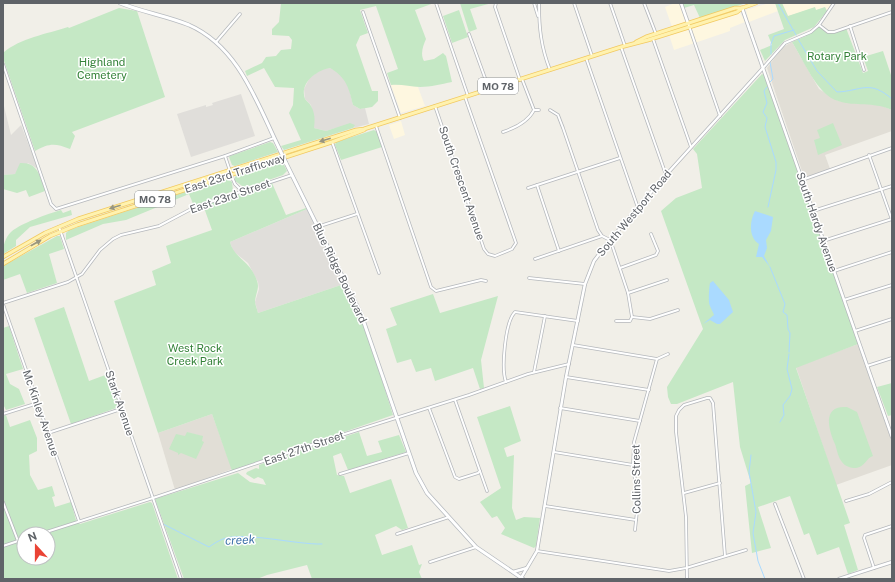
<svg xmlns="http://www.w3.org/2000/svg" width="895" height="582" viewBox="0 0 895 582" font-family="'Public Sans',sans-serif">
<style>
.commercial{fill:#fef7e0}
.industrial{fill:#e0deda}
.education{fill:#e1ded6}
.green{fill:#c5e8c5;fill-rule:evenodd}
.water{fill:#aadaff}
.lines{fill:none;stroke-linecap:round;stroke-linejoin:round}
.stream{stroke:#aadaff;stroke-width:1}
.minor-casing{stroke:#b5b8bc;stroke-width:3.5}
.tertiary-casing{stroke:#b5b8bc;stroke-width:4}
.secondary-casing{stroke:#b6babf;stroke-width:4.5}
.primary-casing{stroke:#f2c960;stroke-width:4.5}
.minor{stroke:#fff;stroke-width:2}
.tertiary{stroke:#fff;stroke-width:2.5}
.secondary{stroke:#fff;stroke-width:3}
.primary{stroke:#fff2af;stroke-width:3}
.secondary-bridge-casing{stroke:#b6babf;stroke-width:4.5;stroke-linecap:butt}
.secondary-bridge{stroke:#fff;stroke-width:3}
.oneway{fill:#979581}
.labels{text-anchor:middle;stroke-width:3;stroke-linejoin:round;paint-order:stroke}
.shield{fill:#fff;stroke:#8f9295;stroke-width:1}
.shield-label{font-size:10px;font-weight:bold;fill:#5f6368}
.park-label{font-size:11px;fill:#348238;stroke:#fff}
.street-label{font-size:11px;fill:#5f6368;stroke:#fff}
.water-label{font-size:12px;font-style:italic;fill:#4174aa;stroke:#fff}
</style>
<rect width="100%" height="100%" fill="#f1efe8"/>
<g class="commercial">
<path d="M675,3H680L686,22L672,27L665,7Z"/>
<path d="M769,3H775L778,11L749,22L746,10Z"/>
<path d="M782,3H832L827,11L825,7L816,10L815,8L788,16Z"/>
<path d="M740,12L745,22L730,28V31L674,50L669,35Z"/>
<path d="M402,84L418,87L425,106L401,113L391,85Z"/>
<path d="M401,121L405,135L394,139L389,125Z"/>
</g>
<g class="industrial">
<path d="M330,68L340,73L348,84L353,105L360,109L365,108L369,124L353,128L354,125L336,128L326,131L314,128L311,105L305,99L304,89L310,77L322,69Z"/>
<path d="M241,94L255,136L191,157L177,114L206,105V107L213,105L212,103Z"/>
<path d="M3,102L11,135L21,125L38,169L28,163L15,174L3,175Z"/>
<path d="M307,209L344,284L258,313L255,302L259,289L258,282L248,263L233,251L230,242Z"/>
</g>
<g class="education">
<path d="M792,42L819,89L838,101L880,105L892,110V131L825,155L830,169L806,177L803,174L767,68L783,47Z"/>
<path d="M858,344L892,442V465L836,485L796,367Z"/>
<path d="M212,414L232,469L175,490L158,433Z"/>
</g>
<g class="green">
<path d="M281,3H434L415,10L426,39C423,46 420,54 424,61L434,59L443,53L446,56L452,82C441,84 431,87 420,87C410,87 402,84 391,85L387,73L398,69L376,6L360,10L368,33L360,36L356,45L372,91H378V101L372,107L360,109L353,105C349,88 346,77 330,68C317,70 299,83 305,99C306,101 310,103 311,106C315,113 315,120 314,128L326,131L350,123L355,125L353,128L284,150L281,146L301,140L289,113L293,105L294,88L275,87L264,68L247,76L245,71L262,63L266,57L276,56L281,50L291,49L292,40L289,36L272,35V29L279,22Z"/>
<path d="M460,3H492L470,9L477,29L469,32Z"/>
<path d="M682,3H746L700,18L694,5L684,8Z"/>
<path d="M775,3H782L788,16L815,7L816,10L825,7L827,11L814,27L785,40L765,61L760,50L772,45L768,35L784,29Z"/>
<path d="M119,8L137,11L165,97L72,132L75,136L70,149C55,143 49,143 35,151L3,58V53C20,38 47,34 68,27L69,28Z"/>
<path d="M459,10L468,37L452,43L443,16Z"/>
<path d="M819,25L828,32L846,28L863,73L868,71L863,57L883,51L892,78V110C872,101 856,107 838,101C817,95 803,59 792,42L806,36V34Z"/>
<path d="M762,74L764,75L858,344L796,368L850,523L844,525L858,570L848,574L839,547L817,555L809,533L804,535L790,496L758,507L771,548L752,553L745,486L751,483L740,447L733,382L677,404H671L668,397L667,387L703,329L661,211L676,198L702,188L697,154L693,149Z"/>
<path d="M833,123L842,145L818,155L814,140L820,138L817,130Z"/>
<path d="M374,130L377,132L382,147L341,160L335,145L336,142Z"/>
<path d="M270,142L273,143L278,152L235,166L232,165L229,157L230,156Z"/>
<path d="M282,161L287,171L283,175L245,188L235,181V177L237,175Z"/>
<path d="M20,163C38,162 40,176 45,191L29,197L26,190L17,193L3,189V175L15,174Z"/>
<path d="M227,178L232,182L233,191L194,206L189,194L126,220L103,224L66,240V233L69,230Z"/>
<path d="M272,183L286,215L306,208L307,209L230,242C233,256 248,261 254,274C261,287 257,288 255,301C255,304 257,309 258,313L344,284L361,320H363L393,415L232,471L212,414L158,433L114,301L156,285L152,271L171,263L166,246L212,230L203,205Z"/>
<path d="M61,210L63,213L71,210L72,215L30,227L16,240V246L3,254C3,246 5,238 11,232C21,223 48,214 61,210Z"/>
<path d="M57,236H60L64,249L49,254L57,283L27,293L20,274L3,280V266Z"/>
<path d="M433,294L440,313L498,296L481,360L484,388L480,389L473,368L435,381L431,368L416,372L411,359L397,363L386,329L397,325L390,308Z"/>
<path d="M64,307L89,381L108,374L119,407L71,424L34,318Z"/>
<path d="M9,326L23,369L6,374L10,384L19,389L25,404L6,410L3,404V328Z"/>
<path d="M892,383V415L888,416L877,387Z"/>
<path d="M510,406L521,441L504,448L507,457L514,455L512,508L516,520L524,517L540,518L536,546L534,548L501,534L505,528L497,516L492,518L480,502L501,488L477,417Z"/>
<path d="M847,407L857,412L873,456C866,458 865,467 856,468C850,468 845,466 842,462C838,457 837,450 835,444C829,430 821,405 847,407Z"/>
<path d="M6,415L10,427L30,420L37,438V451L29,455L30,475L38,490L52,486L55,496L52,497L55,507L71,502L76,520L80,524L150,502L152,503L178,579H3V416ZM24,534H48V558H24Z"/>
<path d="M187,432L203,436L202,441L204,442L196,459L181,453L178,455V453L169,449L176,434L185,436Z"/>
<path d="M359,432L367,456L382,452L378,441L399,435L406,452L348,470L341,453L333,456L337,475L344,476L350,493L391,479L408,528L402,530L396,526L375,535L382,555L412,545L419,565L422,564L419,572L422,579H312L307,565L267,575L257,579H184L155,499L238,473L250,482L266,485L263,479L258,477L254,479L246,474L247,472L256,468L259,469V465L264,463Z"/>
</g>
<g class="water">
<path d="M755,211L773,217L771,231L766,240L767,248L764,256L770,267L762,257H756L759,244C749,238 749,222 755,211Z"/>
<path d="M713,281L729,300L733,312L720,324H717L710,320L703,324L714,315C713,312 711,309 710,306C708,303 709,288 710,283Z"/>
</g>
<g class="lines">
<g class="stream">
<path d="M778,3L796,35"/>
<path d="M798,39L817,71L837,92C862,91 869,79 892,99"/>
<path d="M771,54V44L774,36L794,30"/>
<path d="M770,62L773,79L770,82"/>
<path d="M767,87L764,91L767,103L763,112L767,118L765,127L776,162V170L768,207"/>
<path d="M770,267L785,304L783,312L787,315L788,329L790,333L789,352"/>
<path d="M780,422L784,415L783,405L790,396L792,389L787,369L789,354"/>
<path d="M751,455L749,472L756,512L753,533L758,561L765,579"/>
<path d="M163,524L209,547C213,544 218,541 223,539C243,531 297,545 322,544"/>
</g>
<defs>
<g id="minor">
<path d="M436,3L468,96"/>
<path d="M496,3L495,7L520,80"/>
<path d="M534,3L538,16"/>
<path d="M539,3C539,28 541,47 550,70"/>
<path d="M574,3L592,56"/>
<path d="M610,3L625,46"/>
<path d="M644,3L656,34"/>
<path d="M363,12L400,118"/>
<path d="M688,23L720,116"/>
<path d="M819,25L828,32H834L892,12"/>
<path d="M850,26L864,70"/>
<path d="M469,34L489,89"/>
<path d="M653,39L691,147"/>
<path d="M216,42L240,14"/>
<path d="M621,47L666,175"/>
<path d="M586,58L638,208"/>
<path d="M3,64L51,204L56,209L225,156L274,138"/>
<path d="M763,68L785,43L811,32L819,25L834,3"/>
<path d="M522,79L534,110"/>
<path d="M435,106L484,249L488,254L495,256L512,249L516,243L465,97"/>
<path d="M534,110H539"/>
<path d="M550,110L558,115L563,128L598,230L602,236L610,240L613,248L628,293L632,317"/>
<path d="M376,126L431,287L436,291L481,280L486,281"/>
<path d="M503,132C515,128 528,122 534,110"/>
<path d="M332,142L379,273"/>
<path d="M869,155L892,220"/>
<path d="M225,156L230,171"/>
<path d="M231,175L235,184L242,191"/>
<path d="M802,180L892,148"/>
<path d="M537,185L559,251"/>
<path d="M528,188L620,158"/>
<path d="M813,211L892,186"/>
<path d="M59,227L181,579"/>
<path d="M317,227L357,214"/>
<path d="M823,241L892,219"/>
<path d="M535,259L602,236"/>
<path d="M620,268L656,255L658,251L651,234"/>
<path d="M834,271L892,252"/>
<path d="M529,278L585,284"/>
<path d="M628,293L667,280"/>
<path d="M844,300L892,285"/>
<path d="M3,303L68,282L82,274L100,250L113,239L121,235L159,226L195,207L292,175"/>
<path d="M3,304L79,521"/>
<path d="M632,317L650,319L678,310"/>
<path d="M616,321H630L632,317"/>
<path d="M855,331L892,319"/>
<path d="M573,345L657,359L668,354"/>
<path d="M867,366L892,358"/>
<path d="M534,372L545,316"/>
<path d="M566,377L649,390"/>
<path d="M506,382C501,369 505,322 515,312L578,321"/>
<path d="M455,400L487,491"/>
<path d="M429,408L455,477L459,479L478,473L480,471"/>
<path d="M560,408L640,421"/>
<path d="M3,414L38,403"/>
<path d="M48,433L121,409"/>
<path d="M554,452L633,465"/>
<path d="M340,474L409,453"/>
<path d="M684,493L720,483"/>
<path d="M846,501L869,494L892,482"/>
<path d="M3,502L18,541"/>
<path d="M775,504L804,579"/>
<path d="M545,506L636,520"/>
<path d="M635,530L638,502L633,465L634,442L657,359"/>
<path d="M40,534L153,498L329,439L469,395L528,374L569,364"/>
<path d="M397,534L449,517"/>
<path d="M3,546L24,539"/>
<path d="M537,551L669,571L686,568L746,550"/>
<path d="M430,562L476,547"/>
<path d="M874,568L864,538L865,535L892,526"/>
<path d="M687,579L686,517L676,432V416L679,410L684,405L707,398H710L713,403L725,556"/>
</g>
<g id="tertiary">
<path d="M681,3L688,23"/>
<path d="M742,8L892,437"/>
<path d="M513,572L527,568"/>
<path d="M521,578L537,551L566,377L585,284L594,261L610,240L666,175L763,68"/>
<path d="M839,579L892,562"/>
</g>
<g id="secondary">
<path d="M120,3C142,12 167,16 189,25C239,47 257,103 279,148"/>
<path d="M286,163L361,314L416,473L427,493L476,547L523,579"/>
</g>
<g id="primary">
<path d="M636,42L646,37L735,8H742L756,3"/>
<path d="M3,257L45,233L78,219L312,144L356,130L364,129L621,47L648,40L737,12L742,8"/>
<path d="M3,264L50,236L77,225L332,142L364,130"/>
</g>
</defs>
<use href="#minor" class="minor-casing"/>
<use href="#tertiary" class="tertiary-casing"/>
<use href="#secondary" class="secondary-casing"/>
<use href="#primary" class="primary-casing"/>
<use href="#minor" class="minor"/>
<use href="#tertiary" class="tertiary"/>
<use href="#secondary" class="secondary"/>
<use href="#primary" class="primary"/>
<defs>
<path id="secondary-bridge" d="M279,148L286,163"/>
</defs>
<use href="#secondary-bridge" class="secondary-bridge-casing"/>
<use href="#secondary-bridge" class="secondary-bridge"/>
</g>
<defs><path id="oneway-solid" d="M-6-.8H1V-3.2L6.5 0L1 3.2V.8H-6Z"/></defs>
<g class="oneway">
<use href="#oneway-solid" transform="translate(325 140) rotate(163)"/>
<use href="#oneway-solid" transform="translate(115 207) rotate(162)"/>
<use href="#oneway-solid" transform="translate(36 243) rotate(-29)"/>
</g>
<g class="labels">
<g class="shield">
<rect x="478" y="78" width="40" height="16" rx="3"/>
<rect x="135" y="191" width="40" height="16" rx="3"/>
</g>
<g class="shield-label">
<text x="498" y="90">MO 78</text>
<text x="155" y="203">MO 78</text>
</g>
<g class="park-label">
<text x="837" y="60">Rotary Park</text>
<text x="102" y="66">Highland<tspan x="102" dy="13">Cemetery</tspan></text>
<text x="195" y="352">West Rock<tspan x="195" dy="13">Creek Park</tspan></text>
</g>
<g class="street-label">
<text transform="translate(235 173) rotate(-18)" y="4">East 23rd Trafficway</text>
<text transform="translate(462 183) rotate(71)" y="4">South Crescent Avenue</text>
<text transform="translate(230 196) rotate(-19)" y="4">East 23rd Street</text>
<text transform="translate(634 213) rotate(-50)" y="4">South Westport Road</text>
<text transform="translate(817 222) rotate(71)" y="4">South Hardy Avenue</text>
<text transform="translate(340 273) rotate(64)" y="4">Blue Ridge Boulevard</text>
<text transform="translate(120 403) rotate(71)" y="4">Stark Avenue</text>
<text transform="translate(41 413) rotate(71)" y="4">Mc Kinley Avenue</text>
<text transform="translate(304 448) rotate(-19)" y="4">East 27th Street</text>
<text transform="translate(636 479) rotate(-91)" y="4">Collins Street</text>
</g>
<g class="water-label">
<text transform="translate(240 540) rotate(-3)" y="4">creek</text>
</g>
</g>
<rect width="895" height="582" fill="none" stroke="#5f6368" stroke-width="8"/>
<g transform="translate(36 546) rotate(339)"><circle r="19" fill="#ffffff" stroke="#bfc1c3"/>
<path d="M0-3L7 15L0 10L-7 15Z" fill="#ea4335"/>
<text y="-6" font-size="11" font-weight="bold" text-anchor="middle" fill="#5f6368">N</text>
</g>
</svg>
